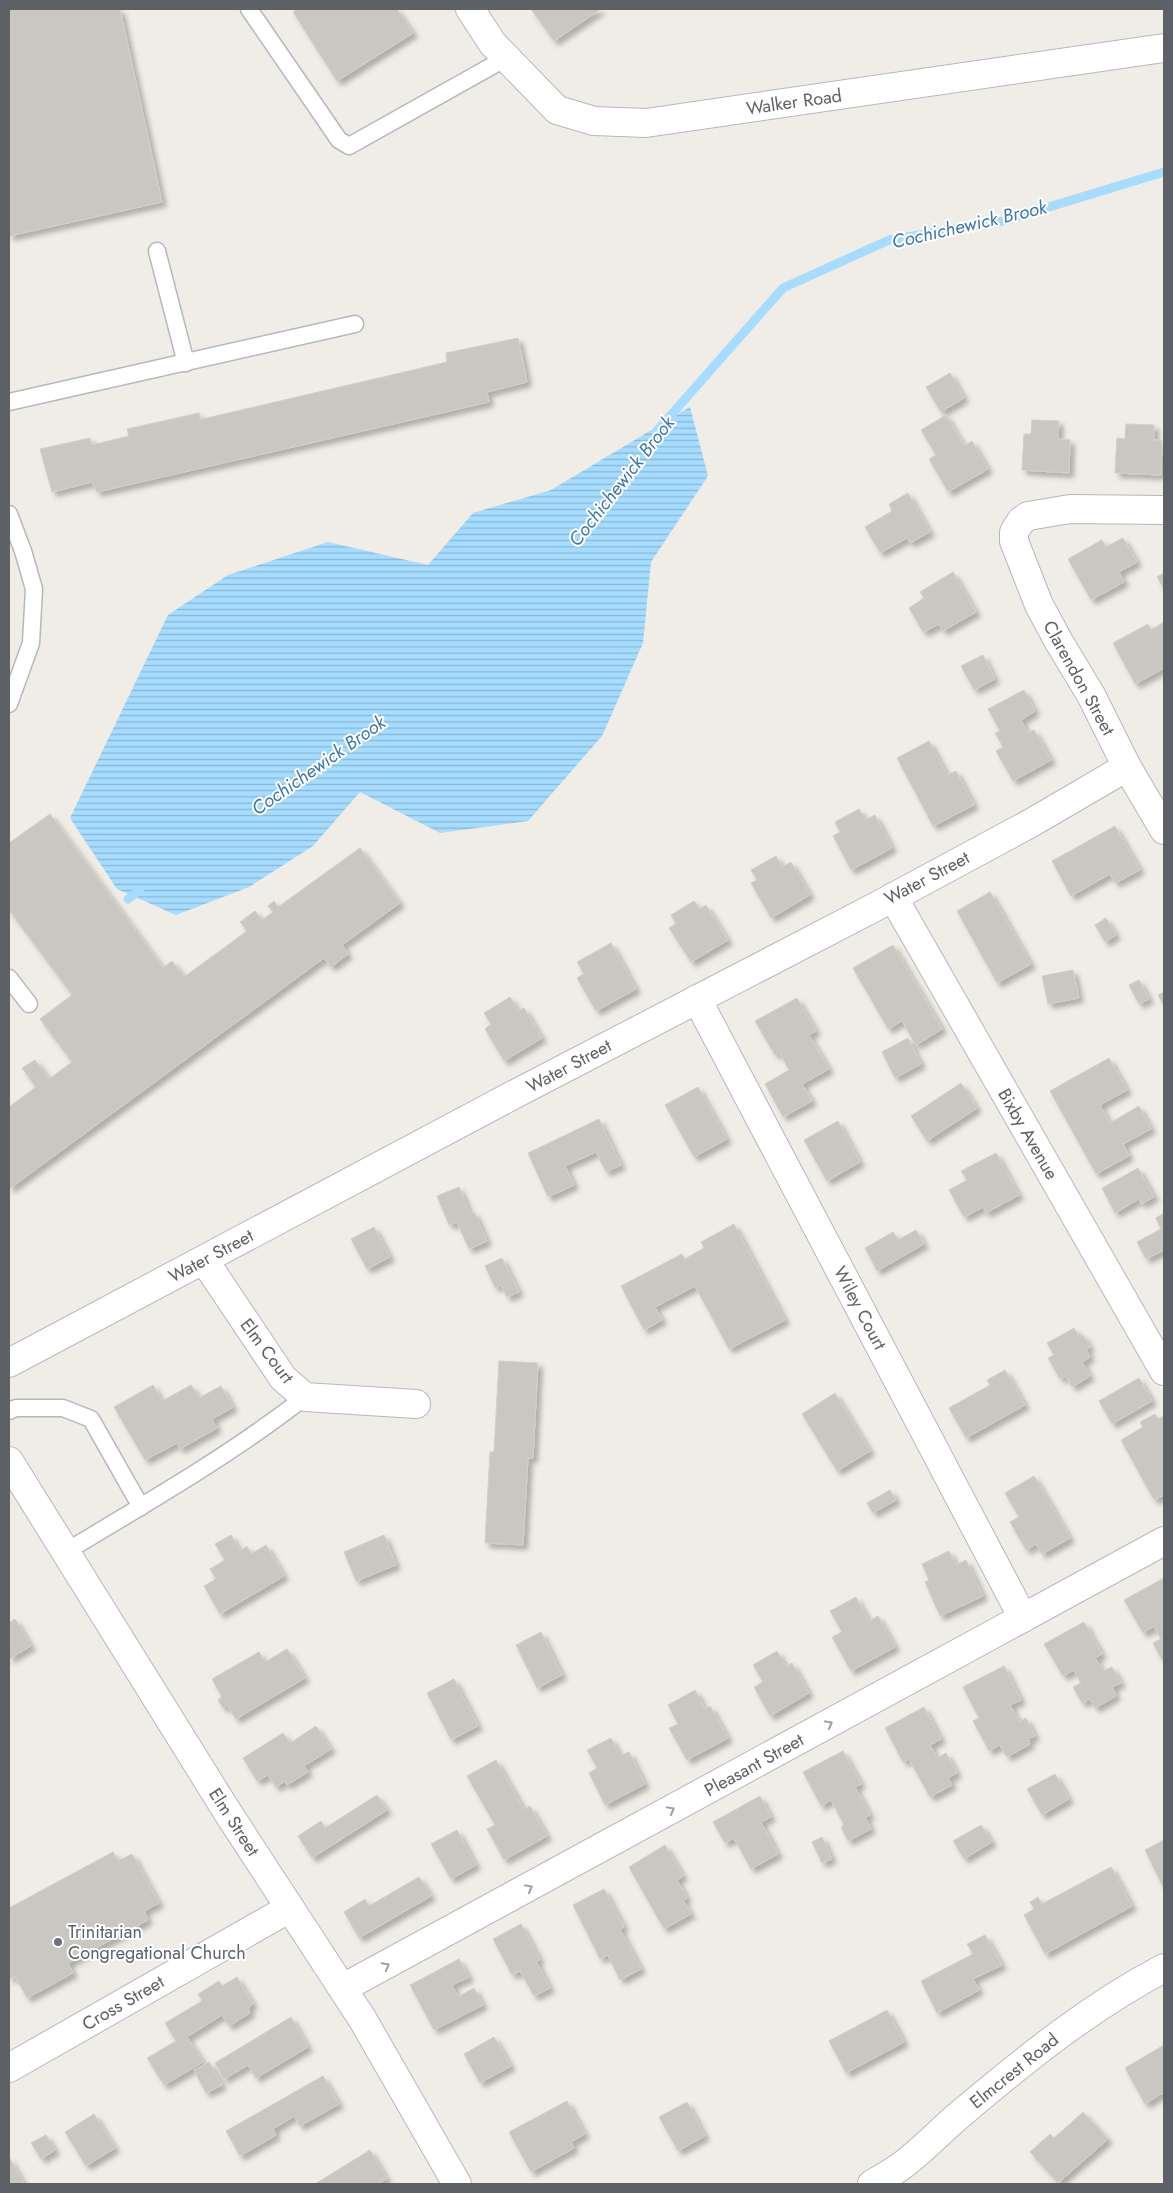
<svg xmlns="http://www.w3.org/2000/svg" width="1173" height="2193" viewBox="0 0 1173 2193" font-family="Jost,sans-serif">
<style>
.water{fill:url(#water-rules)}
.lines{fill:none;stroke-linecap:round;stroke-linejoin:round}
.stream{stroke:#a5dcff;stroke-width:9}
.building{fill:#cac7c2;stroke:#d4cec3;filter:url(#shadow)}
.lane-casing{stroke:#b5b8bc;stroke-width:19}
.street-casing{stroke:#b5b8bc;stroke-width:30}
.secondary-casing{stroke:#b4b8bd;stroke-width:30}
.lane{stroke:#fff;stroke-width:16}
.street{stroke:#fff;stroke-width:28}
.secondary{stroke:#fff;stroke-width:28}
.oneway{stroke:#9ea0a3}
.worship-dot{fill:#6b7280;stroke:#fff;stroke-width:2}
.labels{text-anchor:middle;stroke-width:4;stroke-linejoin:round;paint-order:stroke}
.street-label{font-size:18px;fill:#5d6166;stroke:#fff}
.worship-label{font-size:18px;fill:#5b616d;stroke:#fff;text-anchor:start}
.water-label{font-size:19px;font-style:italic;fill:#3e78aa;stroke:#fff}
</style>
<defs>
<pattern id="water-rules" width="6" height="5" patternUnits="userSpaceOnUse" patternTransform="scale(1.25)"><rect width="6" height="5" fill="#a5dcff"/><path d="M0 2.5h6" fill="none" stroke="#8ab6d2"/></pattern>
<filter id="shadow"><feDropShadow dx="4.5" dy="4.5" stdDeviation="2.5" flood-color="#0004"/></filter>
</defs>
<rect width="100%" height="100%" fill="#efede5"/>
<path class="water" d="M690,407L708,476L651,562L643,643L602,736L528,821L440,833L360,792L313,846L249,887L176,915L117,889L70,818L168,615L228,575L328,542L428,565L473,513L551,490Z"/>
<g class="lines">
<g class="stream">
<path d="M656,432L783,288L889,240L1003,221L1164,172"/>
<path d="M128,899L140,890"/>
</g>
</g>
<g class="building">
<path d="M9,9H120L162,202L9,236Z"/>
<path d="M298,9H397L413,33L337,81L293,12Z"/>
<path d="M531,9H601L554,41Z"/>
<path d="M518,338L527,382L487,392L489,402L97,492L92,482L52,492L40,449L90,438L92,445L129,436L127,429L199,413L200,420L207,418L443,363L447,362L446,353Z"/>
<path d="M950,373L964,398L941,412L926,387Z"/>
<path d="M946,415L964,446L972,441L988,469L948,492L929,459L936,455L921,430Z"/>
<path d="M1032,420L1059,421L1058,439L1070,440L1069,473L1022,470L1024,434H1031Z"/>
<path d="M1126,424L1154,425V440L1162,441L1161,475L1115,473L1117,438L1125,439Z"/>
<path d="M908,493L930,532L910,543L907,538L880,553L865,527L892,511L889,504Z"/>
<path d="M1123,538L1137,562L1119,572L1124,582L1091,600L1068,559L1102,540L1106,547Z"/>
<path d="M953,572L976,612L943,631L939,624L923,632L909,608L924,598L920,592Z"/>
<path d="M1164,573V589L1157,577Z"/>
<path d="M1164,622V668L1135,684L1113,643L1148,624L1151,630Z"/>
<path d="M983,655L995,679L974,690L961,666Z"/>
<path d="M1024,690L1035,711L1021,720L1028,733L1034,730L1051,760L1013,781L996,751L1003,747L995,733L1000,731L988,709Z"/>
<path d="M929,741L947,775L956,771L974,805L933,826L897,758Z"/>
<path d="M859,809L865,820L875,815L892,848L851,870L833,836L840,832L835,822Z"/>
<path d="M50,814L163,968L172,961L184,977L247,931L240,922L255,911L262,920L273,912L268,906L274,901L278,907L360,848L400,903L342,945L348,954L331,967L324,958L9,1189V1107L36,1087L22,1068L35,1060L49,1079L72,1062L40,1019L72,995L9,910V843Z"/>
<path d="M1115,826L1140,870L1115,883L1110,874L1071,896L1052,861Z"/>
<path d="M776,856L782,867L791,862L810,895L771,918L751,883L757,880L751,870Z"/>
<path d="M990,892L1031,964L997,983L957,911Z"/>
<path d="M694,901L700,909L706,905L728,940L691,962L669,928L676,924L671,915Z"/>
<path d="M1106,918L1116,935L1105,942L1095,925Z"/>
<path d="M611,943L636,989L596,1011L577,978L584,974L577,962Z"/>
<path d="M893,945L942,1029L916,1045L902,1021L888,1029L853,968Z"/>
<path d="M1073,970L1079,998L1048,1004L1042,976Z"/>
<path d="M1139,980L1149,999L1139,1004L1129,985Z"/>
<path d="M1164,992V1006L1158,995Z"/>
<path d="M510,997L518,1011L524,1008L542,1038L504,1061L485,1029L491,1024L484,1013Z"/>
<path d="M797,998L816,1031L809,1035L829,1069L802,1084L812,1101L783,1117L765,1084L789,1070L779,1052L775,1055L755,1021Z"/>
<path d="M908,1038L921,1064L895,1078L882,1052Z"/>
<path d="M1109,1058L1127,1090L1100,1105L1110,1123L1139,1106L1151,1129L1123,1144L1129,1156L1096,1174L1050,1091Z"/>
<path d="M961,1083L977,1108L927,1141L911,1116Z"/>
<path d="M698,1087L727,1139L694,1157L665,1105Z"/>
<path d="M599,1119L621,1165L606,1172L596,1152L565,1166L574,1185L548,1197L528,1153Z"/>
<path d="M838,1121L860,1162L827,1181L804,1140Z"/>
<path d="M996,1153L1019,1195L986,1213L983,1207L964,1217L949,1190L967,1180L961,1171Z"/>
<path d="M1138,1168L1154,1197L1141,1204L1139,1199L1115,1213L1102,1188Z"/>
<path d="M459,1187L470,1214L474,1212L487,1241L469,1249L457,1222L449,1225L437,1196Z"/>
<path d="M1164,1213V1250L1146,1259L1137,1242L1161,1229L1156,1218Z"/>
<path d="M734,1224L785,1320L729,1349L695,1286L655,1307L662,1320L644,1330L621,1286L682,1254L685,1259L704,1248L701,1242Z"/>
<path d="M374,1227L390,1257L367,1269L351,1239Z"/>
<path d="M916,1230L924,1244L877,1271L865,1248L893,1232L898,1240Z"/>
<path d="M502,1258L519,1292L507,1297L501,1285L495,1288L485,1266Z"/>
<path d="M1074,1328L1079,1337L1083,1335L1090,1347L1086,1349L1090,1357L1082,1362L1090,1376L1072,1387L1066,1376L1060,1379L1048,1358L1054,1355L1047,1343Z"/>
<path d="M499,1361L538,1363L533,1458H528L523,1545L485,1543L490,1452H494Z"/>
<path d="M1005,1370L1025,1405L966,1438L949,1408L990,1385L987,1380Z"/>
<path d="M1139,1378L1152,1401L1112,1424L1099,1401Z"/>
<path d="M153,1385L162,1401L191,1385L199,1398L221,1386L233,1407L212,1419L217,1428L180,1449L177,1443L145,1460L114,1407Z"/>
<path d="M835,1393L870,1451L837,1471L802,1414Z"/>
<path d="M1155,1414L1158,1419L1163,1417L1164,1420V1495L1154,1500L1121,1440L1143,1427L1140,1422Z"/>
<path d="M1034,1476L1070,1538L1042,1554L1036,1544L1026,1550L1010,1522L1019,1517L1005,1493Z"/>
<path d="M890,1490L896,1500L873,1513L867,1503Z"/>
<path d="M231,1535L240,1551L247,1546L251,1554L266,1545L284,1576L220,1614L204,1586L216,1579L210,1569L225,1560L215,1544Z"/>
<path d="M384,1535L396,1565L356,1581L344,1552Z"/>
<path d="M949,1551L956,1565L966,1560L983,1596L940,1616L925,1582L929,1580L922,1564Z"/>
<path d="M1164,1578V1659L1162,1660L1153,1643L1161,1639L1154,1626L1143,1633L1124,1600Z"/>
<path d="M856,1597L869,1621L878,1616L895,1647L851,1671L832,1637L842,1632L830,1611Z"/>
<path d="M15,1619L31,1646L9,1659V1623Z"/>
<path d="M1084,1622L1102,1654L1095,1658L1103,1671L1112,1667L1121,1683L1112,1687L1116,1696L1095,1708L1090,1699L1082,1703L1073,1687L1081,1683L1074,1670L1063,1676L1044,1644Z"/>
<path d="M541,1632L562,1675L537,1688L516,1645Z"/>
<path d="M287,1649L305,1678L236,1719L227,1705L223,1708L218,1700L222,1697L212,1679L259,1652L265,1662Z"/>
<path d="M777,1651L786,1667L792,1663L809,1693L770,1716L754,1687L763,1682L753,1665Z"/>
<path d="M1004,1666L1021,1700L1010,1705L1019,1722L1026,1718L1035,1736L1028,1739L1030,1744L1007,1757L1000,1745L989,1751L973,1721L979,1718L963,1687Z"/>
<path d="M454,1679L478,1726L451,1740L427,1693Z"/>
<path d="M695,1690L705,1709L710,1706L728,1738L687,1760L669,1728L678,1724L668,1705Z"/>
<path d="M924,1707L941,1739L930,1745L937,1758L946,1753L957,1773L948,1778L952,1785L930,1797L909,1759L903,1762L885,1728Z"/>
<path d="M316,1726L331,1749L304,1766L308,1772L287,1785L285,1781L276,1787L268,1775L257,1781L243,1758L283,1733L290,1743Z"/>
<path d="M611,1738L620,1756L629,1752L645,1784L605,1805L589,1773L597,1768L587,1750Z"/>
<path d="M843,1751L861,1784L855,1787L870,1815L865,1817L871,1829L848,1841L841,1827L844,1825L831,1800L821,1806L803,1772Z"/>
<path d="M496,1760L524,1810L530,1806L547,1836L504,1860L487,1829L495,1825L467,1776Z"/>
<path d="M1055,1774L1069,1799L1042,1815L1027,1789Z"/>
<path d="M377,1795L387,1810L312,1858L298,1836L321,1821L325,1828Z"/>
<path d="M760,1796L771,1817L761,1822L778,1854L751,1869L734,1838L725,1843L713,1822Z"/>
<path d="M981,1825L992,1842L964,1859L953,1841Z"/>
<path d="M457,1830L476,1865L451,1879L431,1844Z"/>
<path d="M822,1837L832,1859L822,1863L812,1842Z"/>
<path d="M1164,1840V1889L1145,1850Z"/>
<path d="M665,1845L683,1876L677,1880L687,1898L683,1900L691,1914L664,1929L629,1867Z"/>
<path d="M113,1852L118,1861L132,1854L159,1903L144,1911L148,1920L68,1963L73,1973L27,1998L15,1976L9,1979V1908Z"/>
<path d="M1111,1867L1132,1906L1045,1954L1024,1915L1034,1909L1030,1902L1038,1897L1042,1904Z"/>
<path d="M419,1877L431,1896L359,1938L344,1912L365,1899L369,1906Z"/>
<path d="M604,1889L624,1927L620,1929L641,1969L620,1980L608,1955L600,1959L573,1905Z"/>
<path d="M521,1924L540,1960L536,1961L550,1988L534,1996L520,1971L512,1975L493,1939Z"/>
<path d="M985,1935L1002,1965L973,1979L979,1990L937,2013L921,1981L973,1954L967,1944Z"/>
<path d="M459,1959L469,1977L452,1985L458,1997L474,1988L483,2005L434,2030L410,1985Z"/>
<path d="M237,1977L253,2004L248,2008L250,2013L229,2026L222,2015L187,2037L203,2062L164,2085L147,2058L176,2041L165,2023L202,2001L198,1994L219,1981L222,1986Z"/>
<path d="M887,2010L904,2042L846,2073L829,2041Z"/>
<path d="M291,2017L308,2047L256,2078L248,2065L224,2079L215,2063Z"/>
<path d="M494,2037L511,2066L480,2083L464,2054Z"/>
<path d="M1164,2045V2092L1145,2104L1125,2068Z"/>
<path d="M209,2062L222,2085L206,2093L194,2070Z"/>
<path d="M323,2076L339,2104L300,2126L294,2116L273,2129L276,2135L240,2156L226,2131Z"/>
<path d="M567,2101L585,2134L571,2142L574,2148L531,2172L509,2132Z"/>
<path d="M687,2102L705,2136L678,2151L659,2117Z"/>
<path d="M1083,2112L1108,2139L1058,2183L1030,2152L1050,2134L1054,2138Z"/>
<path d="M94,2114L115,2148L86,2166L65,2132Z"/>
<path d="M46,2135L55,2150L41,2159L31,2143Z"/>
<path d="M370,2150L387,2179L378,2184H315Z"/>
<path d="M9,2157L24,2184H9Z"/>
</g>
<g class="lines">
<defs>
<g id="lane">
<path d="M249,9L339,140L349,146L506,58"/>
<path d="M157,251L186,363"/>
<path d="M9,402L355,324"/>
<path d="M9,514L23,551L34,589L31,643L9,704"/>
<path d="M9,978L29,1004"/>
<path d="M9,1411L16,1408H63L91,1419L141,1507"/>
<path d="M65,1552C147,1503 229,1456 305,1397"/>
</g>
<g id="street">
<path d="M470,9L493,44L557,110L594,121L646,123L1164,48"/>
<path d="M1164,510L1070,509L1028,516L1021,521L1014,532V541L1039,605L1059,642L1091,695L1127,767L1164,830"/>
<path d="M893,897L1164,1371"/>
<path d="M697,999L1023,1618"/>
<path d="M204,1260L283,1378L305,1397L416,1404"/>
<path d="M9,1363L517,1093L877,906L1031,823L1127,767"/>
<path d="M343,1988L1164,1541"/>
<path d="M9,2068L290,1908"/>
<path d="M872,2184C882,2178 894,2172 904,2164C925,2148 943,2128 964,2111C1027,2058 1090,2007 1164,1968"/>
</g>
<path id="secondary" d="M9,1461L228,1813L363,2020L457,2184"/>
</defs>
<use href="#lane" class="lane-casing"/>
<use href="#street" class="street-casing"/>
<use href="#secondary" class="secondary-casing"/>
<use href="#lane" class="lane"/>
<use href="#street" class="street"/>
<use href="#secondary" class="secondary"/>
</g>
<defs><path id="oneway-chevron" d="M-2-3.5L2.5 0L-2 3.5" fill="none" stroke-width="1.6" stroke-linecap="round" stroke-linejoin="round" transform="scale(1.25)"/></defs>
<g class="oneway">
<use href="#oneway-chevron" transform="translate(829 1724) rotate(-29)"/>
<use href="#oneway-chevron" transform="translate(671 1810) rotate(-29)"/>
<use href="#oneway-chevron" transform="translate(529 1888) rotate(-29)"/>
<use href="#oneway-chevron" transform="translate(386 1966) rotate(-28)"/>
</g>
<circle class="worship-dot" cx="58" cy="1942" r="5"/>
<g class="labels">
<g class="street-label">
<text transform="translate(794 102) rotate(-8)" y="6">Walker Road</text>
<text transform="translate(1079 678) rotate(61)" y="6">Clarendon Street</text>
<text transform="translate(927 878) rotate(-28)" y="6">Water Street</text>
<text transform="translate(569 1066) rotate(-28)" y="6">Water Street</text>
<text transform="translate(1028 1134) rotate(60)" y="6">Bixby Avenue</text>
<text transform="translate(211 1256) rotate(-28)" y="6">Water Street</text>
<text transform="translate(860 1308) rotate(62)" y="6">Wiley Court</text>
<text transform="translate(267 1351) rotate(53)" y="6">Elm Court</text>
<text transform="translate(754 1765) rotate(-29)" y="6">Pleasant Street</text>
<text transform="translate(234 1822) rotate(57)" y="6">Elm Street</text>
<text transform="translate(123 2003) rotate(-30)" y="6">Cross Street</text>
<text transform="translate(1014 2071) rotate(-39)" y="6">Elmcrest Road</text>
</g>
<g class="worship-label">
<text x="68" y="1938">Trinitarian<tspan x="68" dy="21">Congregational Church</tspan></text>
</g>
<g class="water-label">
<text transform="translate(969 224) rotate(-13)" y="7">Cochichewick Brook</text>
<text transform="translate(621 481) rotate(-52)" y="7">Cochichewick Brook</text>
<text transform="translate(318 765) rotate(-35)" y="7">Cochichewick Brook</text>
</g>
</g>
<rect width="1173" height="2193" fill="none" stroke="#5d6166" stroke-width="20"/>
</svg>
